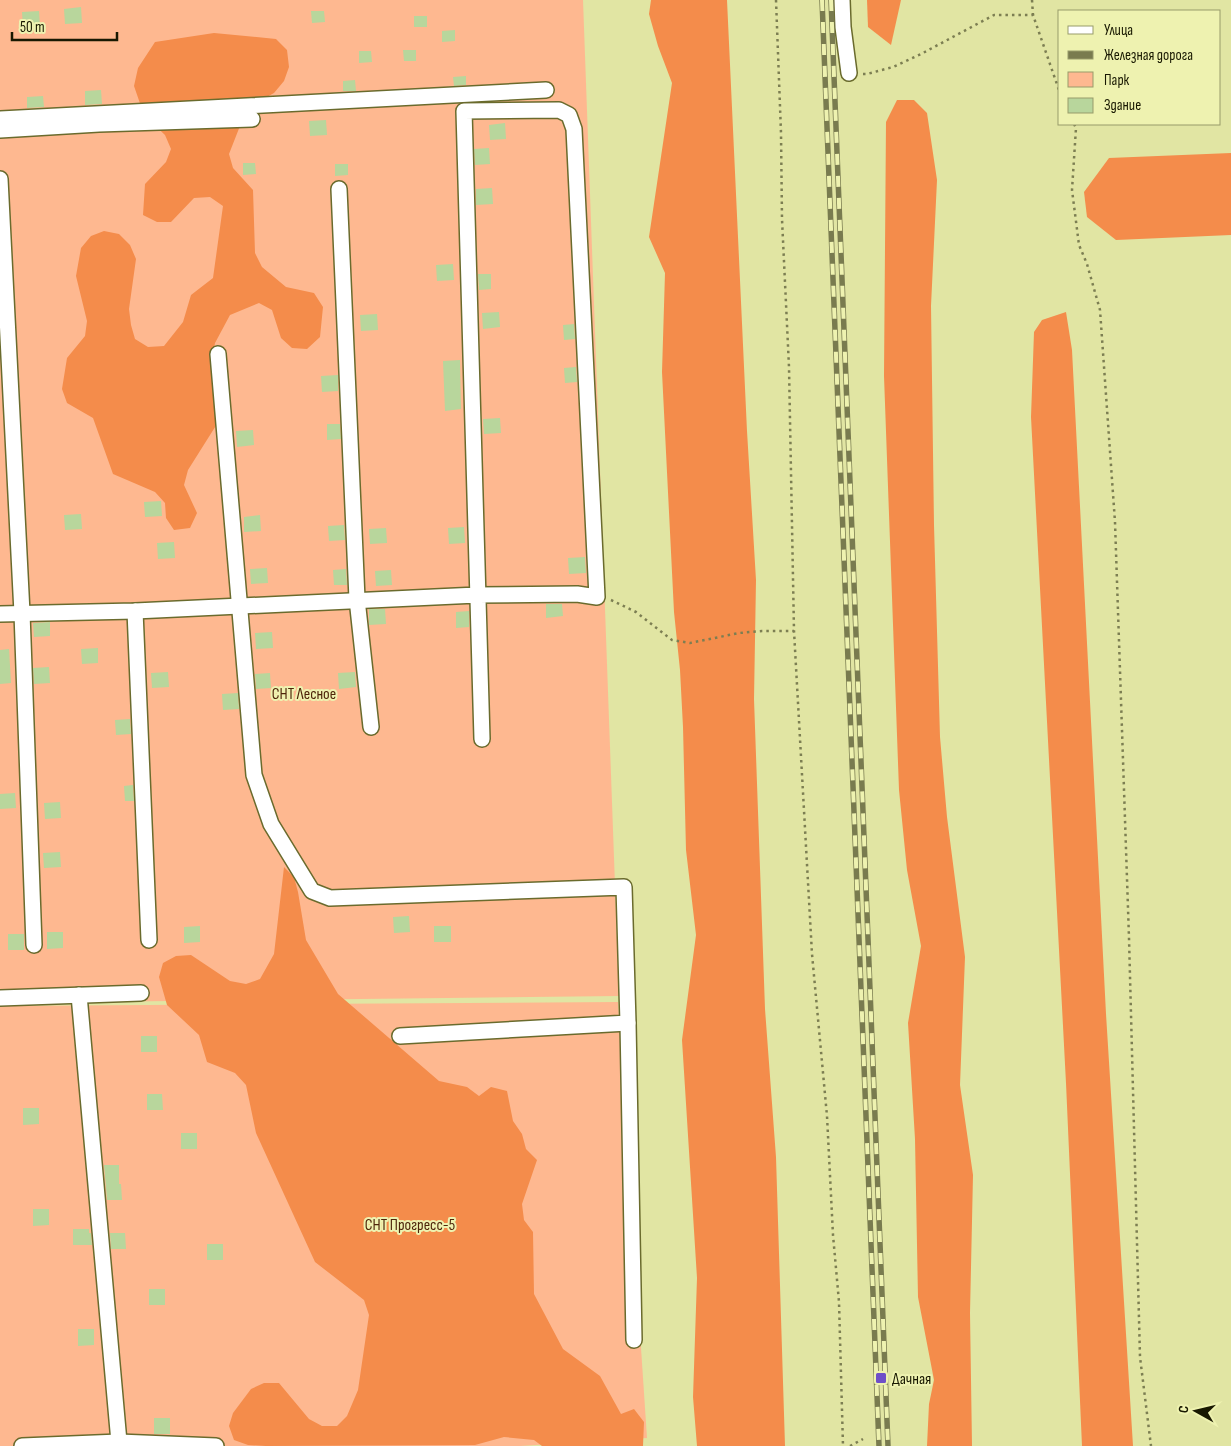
<svg xmlns="http://www.w3.org/2000/svg" width="1231" height="1446" viewBox="0 0 1231 1446" font-family="'Sofia Sans Condensed',sans-serif">
<style>
.green{fill:#feb890}
.forest{fill:#f48c4b}
.building{fill:#b8d69c}
.lines{fill:none;stroke-linecap:round;stroke-linejoin:round}
.minor-casing{stroke:#6a6b2d;stroke-width:18}
.path{stroke:#7c7e52;stroke-width:2.5;stroke-dasharray:2.5 4;stroke-linecap:butt}
.minor{stroke:#fff;stroke-width:15}
.rail-casing{stroke:#797b4f;stroke-width:5.5}
.rail{stroke:#eef2b0;stroke-width:4;stroke-dasharray:11;stroke-linecap:butt}
.poi-dot{fill:#6e4fc8;stroke:#eef2b0;stroke-width:2}
.labels{text-anchor:middle;stroke-width:4;stroke-linejoin:round;paint-order:stroke}
.park-label{font-size:16px;fill:#4e250a;stroke:#eef2b0}
.poi-label{font-size:16px;fill:#181801;stroke:#eef2b0;text-anchor:start}
</style>
<rect width="100%" height="100%" fill="#e1e5a3"/>
<g class="green">
<path d="M0,0H583L619,996L0,1003Z"/>
<path d="M618,1002L647,1438L520,1446H0V1006Z"/>
</g>
<g class="forest">
<path d="M651,0H727L747,431L756,580L754,699L765,1009L776,1157L785,1446H697L693,1397L697,1278L682,1040L696,935L686,850L683,727L680,670L674,612L662,372L665,273L649,237L672,83L658,46L649,14Z"/>
<path d="M867,0H901L891,45L868,27Z"/>
<path d="M214,33L276,39L287,50L289,67L284,81L274,93L247,108L229,154L233,168L253,190L255,253L262,267L286,287L314,293L323,307L320,337L307,349L292,348L281,338L272,310L259,303L230,315L215,343L212,359L222,416L188,470L184,485L197,513L190,528L174,530L166,518L165,503L155,492L113,474L93,418L67,403L62,389L67,358L85,336L87,321L76,276L81,248L91,236L104,231L119,234L130,245L136,259L129,309L131,325L135,339L148,347L164,346L183,322L191,295L213,278L223,206L210,197L194,198L171,222H157L143,215L145,184L166,162L171,149L165,135L144,115L134,86L138,68L155,42Z"/>
<path d="M897,100H914L927,113L937,180L931,306L934,525L940,737L947,817L965,957L960,1085L973,1175L970,1313L972,1446H927L929,1404L934,1380L918,1297L915,1139L908,1023L921,946L907,870L899,790L884,376L886,122Z"/>
<path d="M1231,153V235L1116,240L1087,217L1084,192L1109,158Z"/>
<path d="M1066,312L1072,350L1106,1014L1133,1446H1082L1066,1083L1031,417L1034,332L1042,320Z"/>
<path d="M284,867L294,877L298,892L306,940L338,994L439,1081L467,1087L479,1096L491,1087L507,1091L513,1121L522,1134L526,1149L537,1160L522,1204L524,1220L533,1232L534,1294L563,1349L600,1376L621,1414L634,1409L644,1422L643,1446H542L534,1440L504,1437L475,1445L266,1446L248,1445L234,1440L229,1426L233,1413L251,1389L264,1383H279L309,1419L322,1426H337L347,1416L358,1390L369,1315L364,1300L315,1262L256,1133L246,1085L235,1073L207,1062L199,1035L167,1005L159,977L163,963L176,956L191,955L230,981L246,984L260,979L274,954Z"/>
</g>
<g class="building">
<path d="M81,7L82,23L65,24L64,9Z"/>
<path d="M39,11L40,27L23,28L22,12Z"/>
<path d="M311,11H324L325,22L312,23Z"/>
<rect x="414" y="16" width="13" height="11"/>
<path d="M455,30V41L442,42V31Z"/>
<path d="M403,50H416V61H404Z"/>
<path d="M359,51H371L372,62L359,63Z"/>
<path d="M466,76V85L454,86L453,77Z"/>
<path d="M355,80L356,91H343V81Z"/>
<path d="M101,90L102,104L85,105V91Z"/>
<path d="M43,96L44,107L27,108V97Z"/>
<path d="M326,120L327,135L310,136L309,121Z"/>
<path d="M505,123L506,139L490,140L489,125Z"/>
<path d="M489,148L490,164L475,165L474,149Z"/>
<path d="M243,163H255L256,174L243,175Z"/>
<path d="M335,164H348V175L335,176Z"/>
<path d="M492,188L493,204L476,205V189Z"/>
<path d="M453,264L454,280L437,281L436,265Z"/>
<path d="M478,274H491V289L479,290Z"/>
<path d="M499,312L500,327L483,329L482,313Z"/>
<path d="M377,314L378,330L361,331L360,315Z"/>
<path d="M574,324L575,339L564,340L563,325Z"/>
<path d="M460,360L461,409L445,411L443,361Z"/>
<path d="M576,367L577,382L565,383L564,368Z"/>
<path d="M338,375V391L322,392L321,376Z"/>
<path d="M500,418L501,433L484,434L483,419Z"/>
<path d="M327,424H340L341,439L327,440Z"/>
<path d="M253,430L254,445L237,447L236,431Z"/>
<path d="M161,501L162,516L145,517L144,502Z"/>
<path d="M81,514L82,529L65,530L64,515Z"/>
<path d="M260,515L261,531L244,532V517Z"/>
<path d="M344,525L345,540L329,541L328,526Z"/>
<path d="M464,527L465,543L449,544L448,528Z"/>
<path d="M386,528L387,543L370,544L369,529Z"/>
<path d="M174,542L175,558L158,559L157,543Z"/>
<path d="M585,557L586,573L569,574L568,558Z"/>
<path d="M267,568L268,583L251,584L250,569Z"/>
<path d="M346,569L347,585H334L333,570Z"/>
<path d="M391,570L392,585L376,586L375,571Z"/>
<path d="M546,604H562L563,616L546,618Z"/>
<path d="M369,609H385L386,624L369,625Z"/>
<path d="M469,611V627L456,628V612Z"/>
<path d="M50,622V636L34,637L33,623Z"/>
<path d="M272,632L273,648L256,649L255,633Z"/>
<path d="M98,648V663L82,664L81,649Z"/>
<path d="M9,649L11,683L0,684V650Z"/>
<path d="M49,667L50,683L34,684L33,668Z"/>
<path d="M168,672L169,687L152,688L151,673Z"/>
<path d="M355,672L356,687L339,689L338,673Z"/>
<path d="M270,673L271,688L256,689L255,674Z"/>
<path d="M238,693L239,709L223,710L222,694Z"/>
<path d="M130,719L131,734L116,735L115,720Z"/>
<path d="M133,785L134,801H125L124,786Z"/>
<path d="M15,793L16,808L0,809V794Z"/>
<path d="M60,802L61,818L45,819L44,803Z"/>
<path d="M60,852L61,867L44,868L43,853Z"/>
<path d="M409,916L410,932L394,933L393,917Z"/>
<path d="M200,926V942L184,943V927Z"/>
<rect x="434" y="926" width="17" height="16"/>
<path d="M47,932H63V948L47,949Z"/>
<rect x="8" y="934" width="16" height="16"/>
<rect x="141" y="1036" width="16" height="16"/>
<path d="M147,1094H162L163,1110H147Z"/>
<path d="M23,1108H39V1124L23,1125Z"/>
<rect x="181" y="1133" width="16" height="16"/>
<path d="M104,1165H119V1184H121L122,1200H107Z"/>
<path d="M33,1209H49V1225L33,1226Z"/>
<path d="M73,1229H89V1233H91L92,1245H73Z"/>
<path d="M110,1233H125L126,1249H111Z"/>
<rect x="207" y="1244" width="16" height="16"/>
<rect x="149" y="1289" width="16" height="16"/>
<path d="M78,1329H94V1345L78,1346Z"/>
<rect x="154" y="1418" width="16" height="16"/>
</g>
<g class="lines">
<defs>
<g id="minor">
<path d="M842,0L843,27L849,73"/>
<path d="M0,119L546,90"/>
<path d="M0,130L99,124L252,119"/>
<path d="M0,179L22,613L34,945"/>
<path d="M339,189L357,599L371,727"/>
<path d="M218,354L254,775L271,824L312,891L330,898L624,887L628,1023L400,1036"/>
<path d="M135,611L149,940"/>
<path d="M0,614L135,611L477,595L577,594L597,597L574,129L569,115L559,110L464,111L482,739"/>
<path d="M79,995L119,1442"/>
<path d="M0,998L141,993"/>
<path d="M628,1023L634,1340"/>
<path d="M22,1446L119,1442L216,1446"/>
</g>
</defs>
<use href="#minor" class="minor-casing"/>
<g class="path">
<path d="M776,0L781,133L782,219L789,367L794,631L812,954L827,1116L833,1235L839,1302L843,1446"/>
<path d="M1032,0L1033,15"/>
<path d="M863,74H867L893,67L921,54L994,15H1033L1060,93"/>
<path d="M1074,124L1076,128L1072,190L1079,245L1087,264L1100,310L1115,522L1129,938L1140,1357L1151,1446"/>
<path d="M611,600L636,612L672,640L690,643L739,633L762,631H794"/>
<path d="M850,1446L863,1439"/>
</g>
<use href="#minor" class="minor"/>
<defs>
<g id="rail">
<path d="M822,0L879,1446"/>
<path d="M831,0L888,1446"/>
</g>
</defs>
<use href="#rail" class="rail-casing"/>
<use href="#rail" class="rail"/>
</g>
<rect class="poi-dot" x="875" y="1372" width="12" height="12" rx="2.5"/>
<g class="labels">
<g class="park-label">
<text x="304" y="699">СНТ Лесное</text>
<text x="410" y="1230">СНТ Прогресс-5</text>
</g>
<g class="poi-label">
<text x="892" y="1384">Дачная</text>
</g>
</g>
<rect x="1058" y="10" width="162" height="115" fill="#eef2b0" stroke="#989b6a"/>
<rect x="1068" y="26" width="25" height="8" fill="#ffffff" stroke="#989b6a"/>
<text x="1104" y="35" font-size="15" fill="#181801">Улица</text>
<rect x="1068" y="51" width="25" height="8" fill="#797b4f" stroke="#989b6a"/>
<text x="1104" y="60" font-size="15" fill="#181801">Железная дорога</text>
<rect x="1068" y="72" width="25" height="15" fill="#feb890" stroke="#989b6a"/>
<text x="1104" y="85" font-size="15" fill="#181801">Парк</text>
<rect x="1068" y="98" width="25" height="15" fill="#b8d69c" stroke="#989b6a"/>
<text x="1104" y="110" font-size="15" fill="#181801">Здание</text>
<g transform="translate(1196 1411) rotate(278)" stroke="#eef2b0" stroke-width="4" paint-order="stroke">
<path d="M0-4L9 19L0 12L-9 19Z" fill="#181801"/>
<text y="-8" font-size="14" font-weight="bold" text-anchor="middle" fill="#181801">С</text>
</g>
<path d="M12 32v8h105v-8" fill="none" stroke="#181801" stroke-width="2.5"/>
<text x="20" y="32" font-size="15" fill="#181801" stroke="#eef2b0" stroke-width="4" paint-order="stroke">50 m</text>
</svg>
